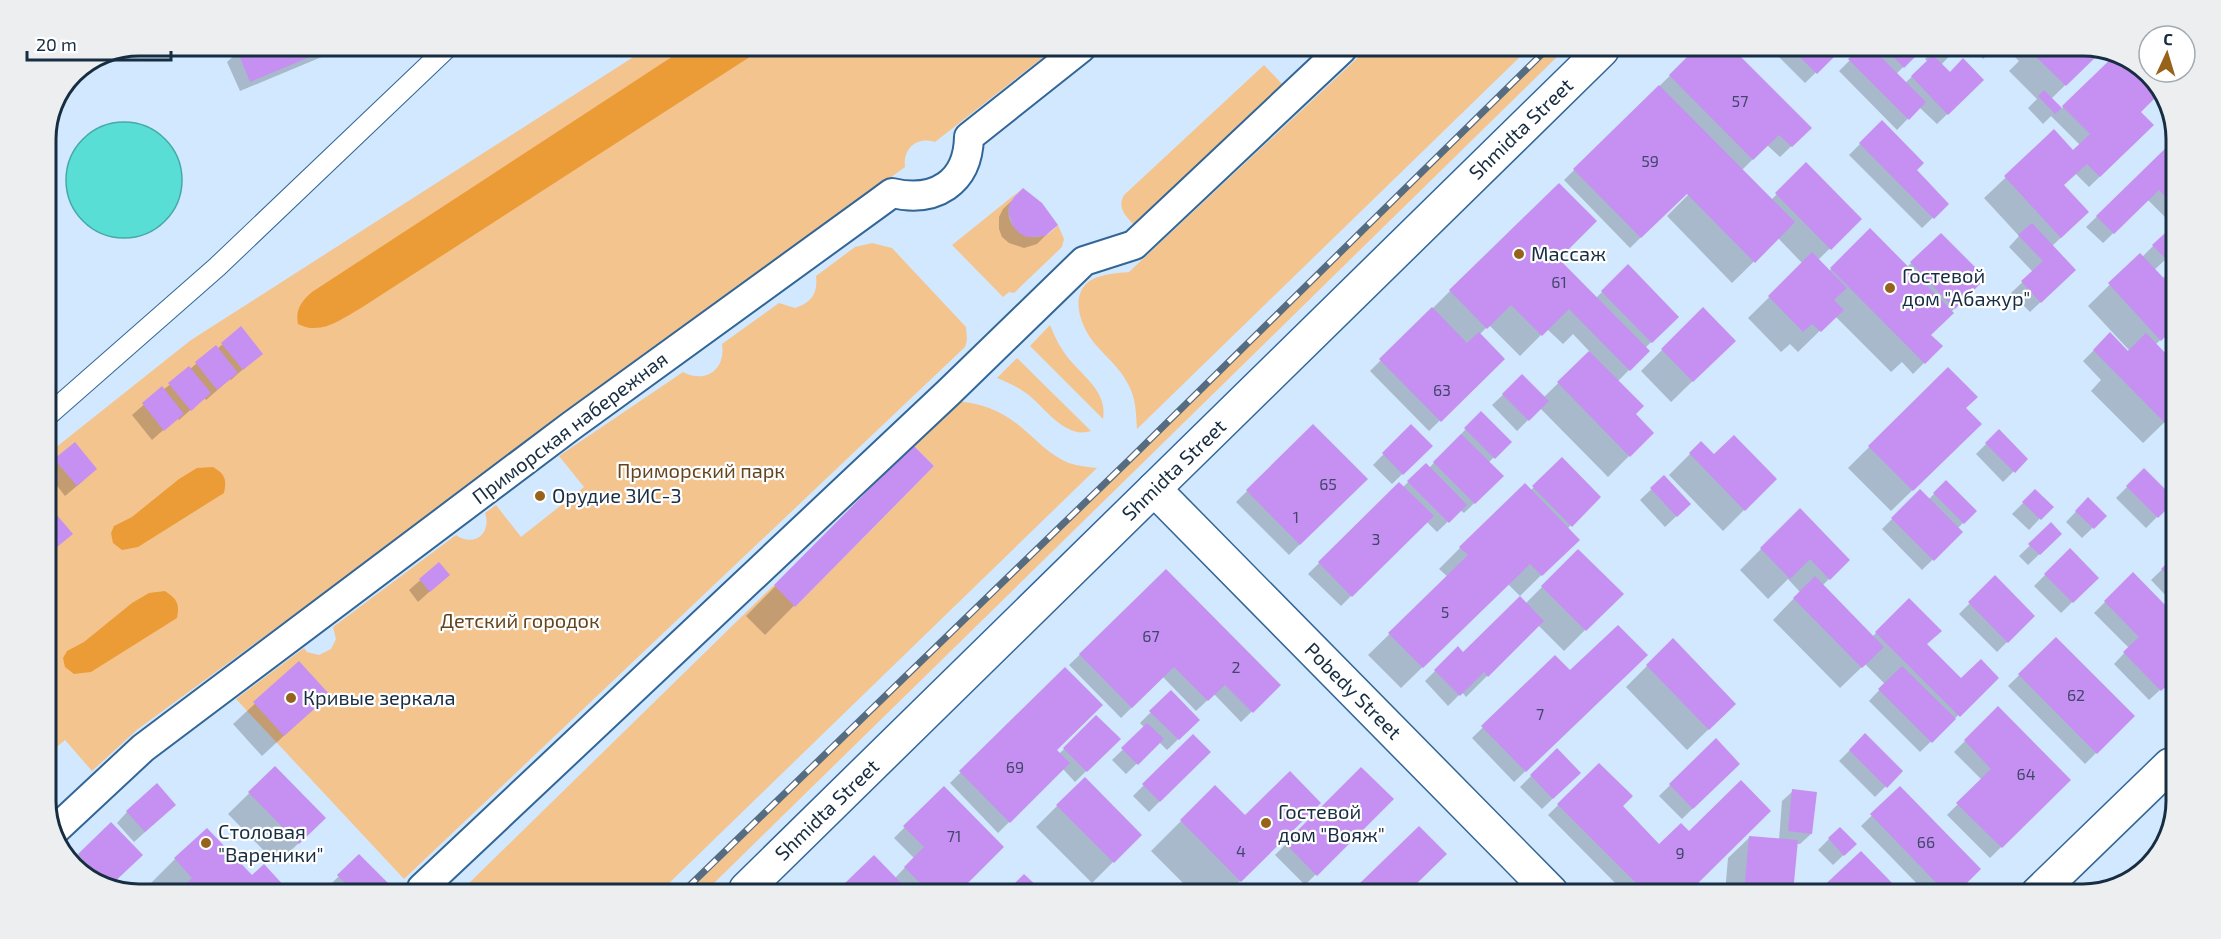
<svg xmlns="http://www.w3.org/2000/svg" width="2221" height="939" viewBox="0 0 2221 939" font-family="'Exo 2',sans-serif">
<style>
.green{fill:#f4c48f}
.forest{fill:#eb9c36}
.water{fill:#59ded5;stroke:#45a9a9;stroke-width:1.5}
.shadow{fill:#0003}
.building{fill:#c590f1}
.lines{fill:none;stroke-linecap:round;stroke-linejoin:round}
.service-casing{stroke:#326696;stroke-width:22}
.pedestrian-casing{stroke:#326696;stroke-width:32}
.minor-casing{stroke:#326696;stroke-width:36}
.tertiary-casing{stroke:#326696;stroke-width:36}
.service{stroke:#fff;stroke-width:20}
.pedestrian{stroke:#fff;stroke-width:28}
.minor{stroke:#fff;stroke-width:33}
.tertiary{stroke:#fff;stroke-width:33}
.rail-casing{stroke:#566c80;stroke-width:7}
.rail{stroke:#fff;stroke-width:4.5;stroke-dasharray:14;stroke-linecap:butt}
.poi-dot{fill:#976219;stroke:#fff;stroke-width:2}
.labels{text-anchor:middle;stroke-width:4.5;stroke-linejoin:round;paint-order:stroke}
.number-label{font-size:16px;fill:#42466d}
.street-label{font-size:20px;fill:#172d41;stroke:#fff}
.poi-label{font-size:20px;fill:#172d41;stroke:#fff;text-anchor:start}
.park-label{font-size:20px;fill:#64441d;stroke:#fff}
.rim{fill:none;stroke:#172d41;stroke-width:3}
</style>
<rect width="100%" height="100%" fill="#d2e8fe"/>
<g class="green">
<path d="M649,47L1055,48L935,142C917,136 903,148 905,167L138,729L92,771L65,740L45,757V456L191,340Z"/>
<path d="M1367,49L1527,50L1137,429C1136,413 1136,398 1128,384C1120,368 1107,358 1095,344C1081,327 1067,293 1093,279C1104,274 1117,273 1129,272Z"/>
<path d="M1550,50H1564L708,889H691Z"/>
<path d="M1264,65L1283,85L1133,224C1125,215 1117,208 1124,195Z"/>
<path d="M1023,188C1017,193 1011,199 1009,207C1005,227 1025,241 1042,236C1049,235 1053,230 1058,225L1064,239L1062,247L1014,293L1009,292L1003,297L952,245Z"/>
<path d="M872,243L892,248L966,327L967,340L965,347L404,879L236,699L304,648L307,652L319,655L331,649L336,639L333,627L456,535C474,548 492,533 485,513L496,505L521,537L584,487L559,456L683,372C705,384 726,370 722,344L779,303L795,308C812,302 818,293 816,276L855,247Z"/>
<path d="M1050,325C1055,338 1061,349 1069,359C1084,377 1108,393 1103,419L1030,346Z"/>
<path d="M1017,358L1091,431C1067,439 1047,411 1031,397C1021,389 1010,383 997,378Z"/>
<path d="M957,401C981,403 1002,411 1021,427C1037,440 1049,455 1069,463C1078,466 1088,467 1097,468L663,889L464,888L774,585L796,606L934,466L913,445Z"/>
</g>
<g class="forest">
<path d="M687,47H765L361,308C341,319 321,336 298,324C295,309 302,301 312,292Z"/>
<path d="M213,467C225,474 227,479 224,493L138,547L122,550L113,543L111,533L114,526L132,517L179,479L197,468Z"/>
<path d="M165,591C177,599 180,604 177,618L91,672L74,674L65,667L63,658L67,651L84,642L132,603L149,593Z"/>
</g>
<circle class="water" cx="124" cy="180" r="58"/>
<g class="shadow">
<path d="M252,45L348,46L240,91L227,62L238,52Z"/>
<path d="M1696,50L1733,51L1810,128L1780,157L1767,145L1742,170L1771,200L1806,165L1860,219L1818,260L1829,271L1870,231L1907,267L1941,235L1984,278L1929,335L1941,346L1913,374L1902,362L1891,372L1835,316L1798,352L1790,344L1781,352L1748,318L1803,264L1778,238L1732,283L1667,216L1710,173L1708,171L1630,248L1564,180Z"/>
<path d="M1773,51H1838L1805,83Z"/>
<path d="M1846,51H1920L1896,74L1905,83L1928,62L1925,59L1933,51H1954L1941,65L1950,74L1982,80L1937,124L1919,107L1897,130L1839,71L1853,57Z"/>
<path d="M1976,51L1991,52L1983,59Z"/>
<path d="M2010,52H2099L2051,99L2061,109L2119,53L2157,82L2160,91L2139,112L2142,136L2089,187L2075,173L2062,186L2066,233L2052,246L2063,281L2030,312L2011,293L2033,272L2009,247L2019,236L1984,198L2054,132L2073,152L2080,145L2051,116L2043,124L2028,108L2037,99L2009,71L2019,61Z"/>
<path d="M1882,122L1915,170L1947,204L1922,228L1849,155Z"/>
<path d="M2176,140L2175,215L2169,221L2148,200L2103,243L2086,227Z"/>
<path d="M1023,190L1056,225L1037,244L1024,248L1009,243L1002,237L999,229V217L1003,209Z"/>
<path d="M2153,246L2175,251L2154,270L2162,279L2175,266L2174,327L2155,345L2174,364L2173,414L2143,443L2091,391L2101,380L2083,361L2110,334L2127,352L2129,350L2088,306L2140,255L2142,257Z"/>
<path d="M1557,259L1596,298L1628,266L1677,317L1645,348L1648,351L1617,382L1634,414L1652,433L1608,477L1540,408L1517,431L1492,405L1522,377L1543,398L1590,352L1573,334L1563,344L1547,329L1520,356L1489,325L1479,335L1503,359L1429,431L1370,371L1450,291Z"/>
<path d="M1703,309L1734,341L1671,402L1641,371Z"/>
<path d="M241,328L261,353L231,380L230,379L206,400L204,398L179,420L177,418L152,440L132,415L162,389L163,390L190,369L215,348L217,349Z"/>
<path d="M1948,369L1965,408L1959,445L1891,511L1848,468Z"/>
<path d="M1481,413L1510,442L1488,463L1491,487L1464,513L1460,510L1437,532L1426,521L1341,606L1308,574L1399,484L1403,487L1426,465L1429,468Z"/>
<path d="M1313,426L1366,479L1289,555L1236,502Z"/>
<path d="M1411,426L1431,446L1392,484L1373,465Z"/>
<path d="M1999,431L2026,459L2003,482L1976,454Z"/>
<path d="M1701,443L1714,456L1775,479L1723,531L1669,475Z"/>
<path d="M74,444L84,480L65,496L54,482L45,490V463L48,466Z"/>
<path d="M2173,445V456L2168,450Z"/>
<path d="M913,447L932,466L765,635L746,616Z"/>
<path d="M1562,459L1599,497L1567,529L1577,540L1520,596L1508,584L1401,688L1368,655L1448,577L1439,569L1460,548L1530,491Z"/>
<path d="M2144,470L2172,498V502L2146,528L2116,498Z"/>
<path d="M1664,477L1689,504L1665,527L1640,500Z"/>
<path d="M1946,482L1975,511L1957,529L1961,532L1922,570L1882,529L1920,491L1928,500Z"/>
<path d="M2035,491L2051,507L2029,530L2012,514Z"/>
<path d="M2088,499L2105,516L2082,538L2066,522Z"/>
<path d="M1800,510L1848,560L1822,586L1872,637L1909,600L1926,644L1961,681L1997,678L1920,752L1869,701L1885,684L1865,664L1840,688L1773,620L1800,592L1788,579L1768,599L1740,570Z"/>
<path d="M45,513L71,534L45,557Z"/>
<path d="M2051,525L2060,534L2028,565L2019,556Z"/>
<path d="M2070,550L2097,578L2061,613L2034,586Z"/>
<path d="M1578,551L1621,594L1564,651L1538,625L1466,697L1462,692L1448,706L1425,681L1458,648L1464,654L1525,604Z"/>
<path d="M2172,560L2171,601L2151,580Z"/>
<path d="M439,564L448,575L418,602L409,590Z"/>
<path d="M1166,571L1279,685L1241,722L1214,694L1196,711L1163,677L1121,718L1069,665Z"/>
<path d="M2133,574L2171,613V680L2149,700L2114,664L2129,648L2094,613Z"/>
<path d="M1995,578L2033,616L1997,652L1959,614Z"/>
<path d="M2056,639L2133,716L2085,764L2008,686Z"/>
<path d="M1673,640L1713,725L1687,750L1626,687Z"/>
<path d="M1555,657L1570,673L1625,676L1514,782L1472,738Z"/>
<path d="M299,663L328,695L262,756L233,724Z"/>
<path d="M1065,669L1055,750L1059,754L1096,717L1119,739L1075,782L1063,769L998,833L950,783Z"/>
<path d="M1171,692L1198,720L1167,750L1159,742L1126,774L1112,760L1145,728L1140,723Z"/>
<path d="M1998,708L2069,780L1990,858L1947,815L1982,780L1954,752Z"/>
<path d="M1865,735L1901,771L1875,797L1839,761Z"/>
<path d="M1193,736L1209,752L1149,812L1133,796Z"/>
<path d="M1716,740L1738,764L1682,819L1659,796Z"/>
<path d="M1557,750L1579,773L1542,809L1520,787Z"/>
<path d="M1599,765L1621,806L1659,846L1686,893L1624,892L1548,815Z"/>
<path d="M275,768L303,839L277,864L228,814Z"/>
<path d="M1361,769L1392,799L1305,885L1275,855Z"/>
<path d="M1215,787L1245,818L1319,803L1230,891H1191L1151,851Z"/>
<path d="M944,788L1002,847L959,890H840L874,857L895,878L914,858L894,838Z"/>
<path d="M1900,788L1954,894L1926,893L1861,826Z"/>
<path d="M1793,791L1811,834L1800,844H1796L1792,893H1725L1728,858L1750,837L1779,840L1782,801Z"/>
<path d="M1057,806L1140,835L1092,883L1036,827Z"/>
<path d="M127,812L164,815L134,842L117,823Z"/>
<path d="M1419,828L1406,892L1354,891Z"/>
<path d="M1829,839L1855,844L1833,865L1818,850Z"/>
<path d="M79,855H140L107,887H103L71,863Z"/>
<path d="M359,856L389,887L329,888L328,887Z"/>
<path d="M175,859L252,878L284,888L147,887Z"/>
</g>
<g class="building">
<path d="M248,45L336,46L250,82L237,50Z"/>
<path d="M1694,50L1735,51L1812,128L1792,147L1779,135L1753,160L1669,75Z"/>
<path d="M1794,51H1840L1817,74Z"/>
<path d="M1857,51H1875L1926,102L1909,120L1848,59Z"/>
<path d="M1888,51H1921L1904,68Z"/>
<path d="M2031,52H2101L2066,86Z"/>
<path d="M2118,52L2157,82L2161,92L2141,112L2154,125L2100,177L2087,164L2064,185L2089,212L2061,238L2004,176L2054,129L2073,150L2090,134L2062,106Z"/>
<path d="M1933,55L1950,72L1963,58L1984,80L1948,115L1911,76Z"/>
<path d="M1659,85L1795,222L1755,263L1687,194L1641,238L1573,169Z"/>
<path d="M2044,90L2062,108L2055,114L2038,96Z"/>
<path d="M1882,120L1924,163L1917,170L1949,204L1934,219L1859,143Z"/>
<path d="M2176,138L2175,207L2159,190L2114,234L2096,216Z"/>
<path d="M1806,162L1862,219L1831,250L1775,193Z"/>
<path d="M1559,183L1597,221L1559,259L1650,351L1630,371L1569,309L1542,336L1511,305L1487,329L1449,290Z"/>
<path d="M1023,188L1042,203L1058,225L1045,236L1027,237L1019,233L1013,226L1009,214V205L1014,197Z"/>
<path d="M2032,223L2076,270L2041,303L2021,281L2043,261L2018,235Z"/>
<path d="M2175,224V252L2167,260L2152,245Z"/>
<path d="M1870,228L1954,313L1931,335L1943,346L1925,364L1830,268Z"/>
<path d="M1941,233L1986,278L1955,309L1910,262Z"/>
<path d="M1812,252L1847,288L1834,300L1844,310L1821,332L1812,324L1803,332L1768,296Z"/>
<path d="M2140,253L2174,289V328L2161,341L2108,283Z"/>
<path d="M1628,264L1679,317L1652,343L1601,291Z"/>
<path d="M1432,307L1467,343L1479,332L1505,359L1441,422L1379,359Z"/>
<path d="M1703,307L1736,341L1693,382L1661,349Z"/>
<path d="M241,326L263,354L243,370L221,343Z"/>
<path d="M2110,332L2128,351L2146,333L2174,362L2173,415L2165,423L2093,350Z"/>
<path d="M216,345L238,373L217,390L195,362Z"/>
<path d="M1589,351L1644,406L1636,414L1654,433L1630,457L1557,382Z"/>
<path d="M189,366L211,393L191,411L168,383Z"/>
<path d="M1948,367L1978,397L1966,408L1982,424L1913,491L1868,446Z"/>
<path d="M1522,374L1549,401L1529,421L1502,394Z"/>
<path d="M162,386L184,414L164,431L142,403Z"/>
<path d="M1481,411L1512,442L1495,459L1464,428Z"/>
<path d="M1313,424L1368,479L1300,545L1246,490Z"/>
<path d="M1411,424L1433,446L1403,475L1382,453Z"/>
<path d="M1999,429L2028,459L2015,473L1985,443Z"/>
<path d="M1461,434L1504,476L1475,504L1433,462Z"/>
<path d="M1734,435L1777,479L1745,511L1689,453L1701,441L1714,454Z"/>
<path d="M75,442L97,469L77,486L54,459Z"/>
<path d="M913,445L934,466L795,607L774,585Z"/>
<path d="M1562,457L1601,497L1572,527L1532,486Z"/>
<path d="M45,460L59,478L45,490Z"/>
<path d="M1426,463L1467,505L1449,523L1407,481Z"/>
<path d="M2144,468L2172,496V504L2158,518L2126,486Z"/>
<path d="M1664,475L1691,504L1677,517L1650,488Z"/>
<path d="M1946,480L1977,511L1964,524L1933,493Z"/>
<path d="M1399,482L1434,516L1352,597L1318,562Z"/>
<path d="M1525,483L1580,540L1542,576L1530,564L1423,668L1388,633L1468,555L1459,547Z"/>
<path d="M1920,489L1963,532L1934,561L1891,518Z"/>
<path d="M2035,489L2054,507L2041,520L2022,502Z"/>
<path d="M2088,497L2107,516L2094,529L2075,511Z"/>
<path d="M50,507L73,534L52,551L45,543V511Z"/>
<path d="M1800,508L1850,560L1830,580L1810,559L1790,579L1760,548Z"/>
<path d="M2051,522L2062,534L2040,555L2028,544Z"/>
<path d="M2070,548L2099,578L2073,603L2044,574Z"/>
<path d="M1578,549L1624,594L1586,631L1541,586Z"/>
<path d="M2172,558V580L2161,569Z"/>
<path d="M439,562L450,575L430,592L419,579Z"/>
<path d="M1166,569L1281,685L1253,713L1225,685L1208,701L1174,667L1132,708L1079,654Z"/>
<path d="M2133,572L2171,611V682L2161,691L2123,652L2139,637L2104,601Z"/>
<path d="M1995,575L2035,616L2008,643L1968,602Z"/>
<path d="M1815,576L1884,647L1862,668L1793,598Z"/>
<path d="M1520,596L1544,621L1488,677L1484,672L1460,696L1434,670L1458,646L1463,652Z"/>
<path d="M1909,598L1942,631L1927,644L1961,678L1981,659L1999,678L1960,717L1875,632Z"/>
<path d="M1618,625L1648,655L1526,772L1481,726L1555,655L1570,670Z"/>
<path d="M2056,637L2135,716L2097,754L2018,674Z"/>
<path d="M1673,638L1736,704L1709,730L1646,665Z"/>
<path d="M299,661L330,695L284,736L253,702Z"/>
<path d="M1902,666L1956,719L1932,743L1878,689Z"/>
<path d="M1065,667L1103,705L1057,750L1070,763L1010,823L959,771Z"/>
<path d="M1171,690L1200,720L1179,740L1149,711Z"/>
<path d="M1998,706L2071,780L2002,848L1956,803L1991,769L1964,740Z"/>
<path d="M1096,715L1121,739L1087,772L1063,748Z"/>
<path d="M1147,723L1164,739L1138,765L1121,748Z"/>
<path d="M1865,733L1903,771L1887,788L1849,750Z"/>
<path d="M1193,734L1211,752L1160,802L1142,784Z"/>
<path d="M1716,738L1740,764L1693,809L1669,784Z"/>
<path d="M1557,748L1581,773L1553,799L1530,775Z"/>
<path d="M1599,763L1633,796L1623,806L1659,844L1681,823L1689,831L1741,780L1771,811L1688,893L1645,892L1557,804Z"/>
<path d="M275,766L326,818L299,844L248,792Z"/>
<path d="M1361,767L1394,799L1317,876L1285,843Z"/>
<path d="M1290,771L1321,803L1241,882L1180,820L1215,785L1245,815Z"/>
<path d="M1085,777L1142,835L1114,863L1056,805Z"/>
<path d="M157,783L176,805L145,832L126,811Z"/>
<path d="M944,786L1004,847L961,890H927L904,867L924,847L903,826Z"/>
<path d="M1900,786L1981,869L1956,894H1947L1870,814Z"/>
<path d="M1792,789L1817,792L1812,834L1788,831Z"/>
<path d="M111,822L143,855L109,887L78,854Z"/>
<path d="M1419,826L1447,854L1408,892L1365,891L1358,885Z"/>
<path d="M1840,827L1857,844L1844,856L1828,838Z"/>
<path d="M207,828L252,875L264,864L286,888L182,887L192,878L174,858Z"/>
<path d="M1749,836L1798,840L1793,893H1744Z"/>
<path d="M1861,851L1894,885L1885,893H1816Z"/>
<path d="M359,854L392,887L390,888H350L337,875Z"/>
<path d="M874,855L908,890H846L842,886Z"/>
<path d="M1024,874L1041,890H1014L1011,887Z"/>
</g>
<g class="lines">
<defs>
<path id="service" d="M45,418L217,267L449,46"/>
<g id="pedestrian">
<path d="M54,831L143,748L571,426L877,204L892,193C935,203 968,183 969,137L1081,48"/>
<path d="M422,888L949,392L1084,261L1134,245L1342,49"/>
</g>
<g id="minor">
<path d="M1154,489L1602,50"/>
<path d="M2037,894L2170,765"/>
</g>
<path id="tertiary" d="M746,889L1154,489L1551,892"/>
</defs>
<use href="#service" class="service-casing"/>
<use href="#pedestrian" class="pedestrian-casing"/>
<use href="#minor" class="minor-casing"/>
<use href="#tertiary" class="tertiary-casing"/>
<use href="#service" class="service"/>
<use href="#pedestrian" class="pedestrian"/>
<use href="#minor" class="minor"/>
<use href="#tertiary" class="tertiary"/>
<defs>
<path id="rail" d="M686,889L1129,460L1546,50"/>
</defs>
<use href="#rail" class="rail-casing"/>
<use href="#rail" class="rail"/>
</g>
<g class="poi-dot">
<circle cx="1519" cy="254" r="6"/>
<circle cx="1890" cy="288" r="6"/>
<circle cx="540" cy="496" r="6"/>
<circle cx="291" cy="698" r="6"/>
<circle cx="1266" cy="823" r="6"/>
<circle cx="206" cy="843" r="6"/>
</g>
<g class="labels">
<g class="number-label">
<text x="1740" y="107">57</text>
<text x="1650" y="167">59</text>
<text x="1559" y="288">61</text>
<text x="1442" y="396">63</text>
<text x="1328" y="490">65</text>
<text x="1296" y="523">1</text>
<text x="1376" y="545">3</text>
<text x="1445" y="618">5</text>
<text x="1151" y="642">67</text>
<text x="1236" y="673">2</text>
<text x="2076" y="701">62</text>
<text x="1540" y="720">7</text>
<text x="1015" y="773">69</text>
<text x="2026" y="780">64</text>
<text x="954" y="842">71</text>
<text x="1926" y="848">66</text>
<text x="1241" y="857">4</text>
<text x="1680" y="859">9</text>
</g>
<g class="street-label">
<text transform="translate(1521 129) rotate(-44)" y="7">Shmidta Street</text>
<text transform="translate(570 428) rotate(-37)" y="7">Приморская набережная</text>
<text transform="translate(1174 470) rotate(-44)" y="7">Shmidta Street</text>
<text transform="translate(1353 691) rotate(45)" y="7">Pobedy Street</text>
<text transform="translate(827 810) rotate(-44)" y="7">Shmidta Street</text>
</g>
<g class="poi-label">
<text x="1531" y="261">Массаж</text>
<text x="1902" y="283">Гостевой<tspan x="1902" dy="23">дом "Абажур"</tspan></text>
<text x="552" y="503">Орудие ЗИС-3</text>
<text x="303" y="705">Кривые зеркала</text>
<text x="1278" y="819">Гостевой<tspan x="1278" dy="23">дом "Вояж"</tspan></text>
<text x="218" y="839">Столовая<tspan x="218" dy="23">"Вареники"</tspan></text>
</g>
<g class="park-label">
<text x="701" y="478">Приморский парк</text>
<text x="520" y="628">Детский городок</text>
</g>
</g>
<path d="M0 0H2221V939H0ZM139 56H2083A83 83 0 0 1 2166 139V801A83 83 0 0 1 2083 884H139A83 83 0 0 1 56 801V139A83 83 0 0 1 139 56Z" fill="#eceef0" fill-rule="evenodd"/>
<path class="rim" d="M139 56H2083A83 83 0 0 1 2166 139V801A83 83 0 0 1 2083 884H139A83 83 0 0 1 56 801V139A83 83 0 0 1 139 56Z"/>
<g transform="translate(2167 54) rotate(4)"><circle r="28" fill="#ffffff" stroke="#a2abb3" stroke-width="1.5"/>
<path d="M0-4.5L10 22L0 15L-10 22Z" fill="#976219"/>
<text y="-9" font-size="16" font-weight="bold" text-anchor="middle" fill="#172d41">С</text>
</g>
<path d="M27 51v9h144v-9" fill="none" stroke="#172d41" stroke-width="3"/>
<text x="36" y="51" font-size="18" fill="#172d41" stroke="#ffffff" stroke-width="4.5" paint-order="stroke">20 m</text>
</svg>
